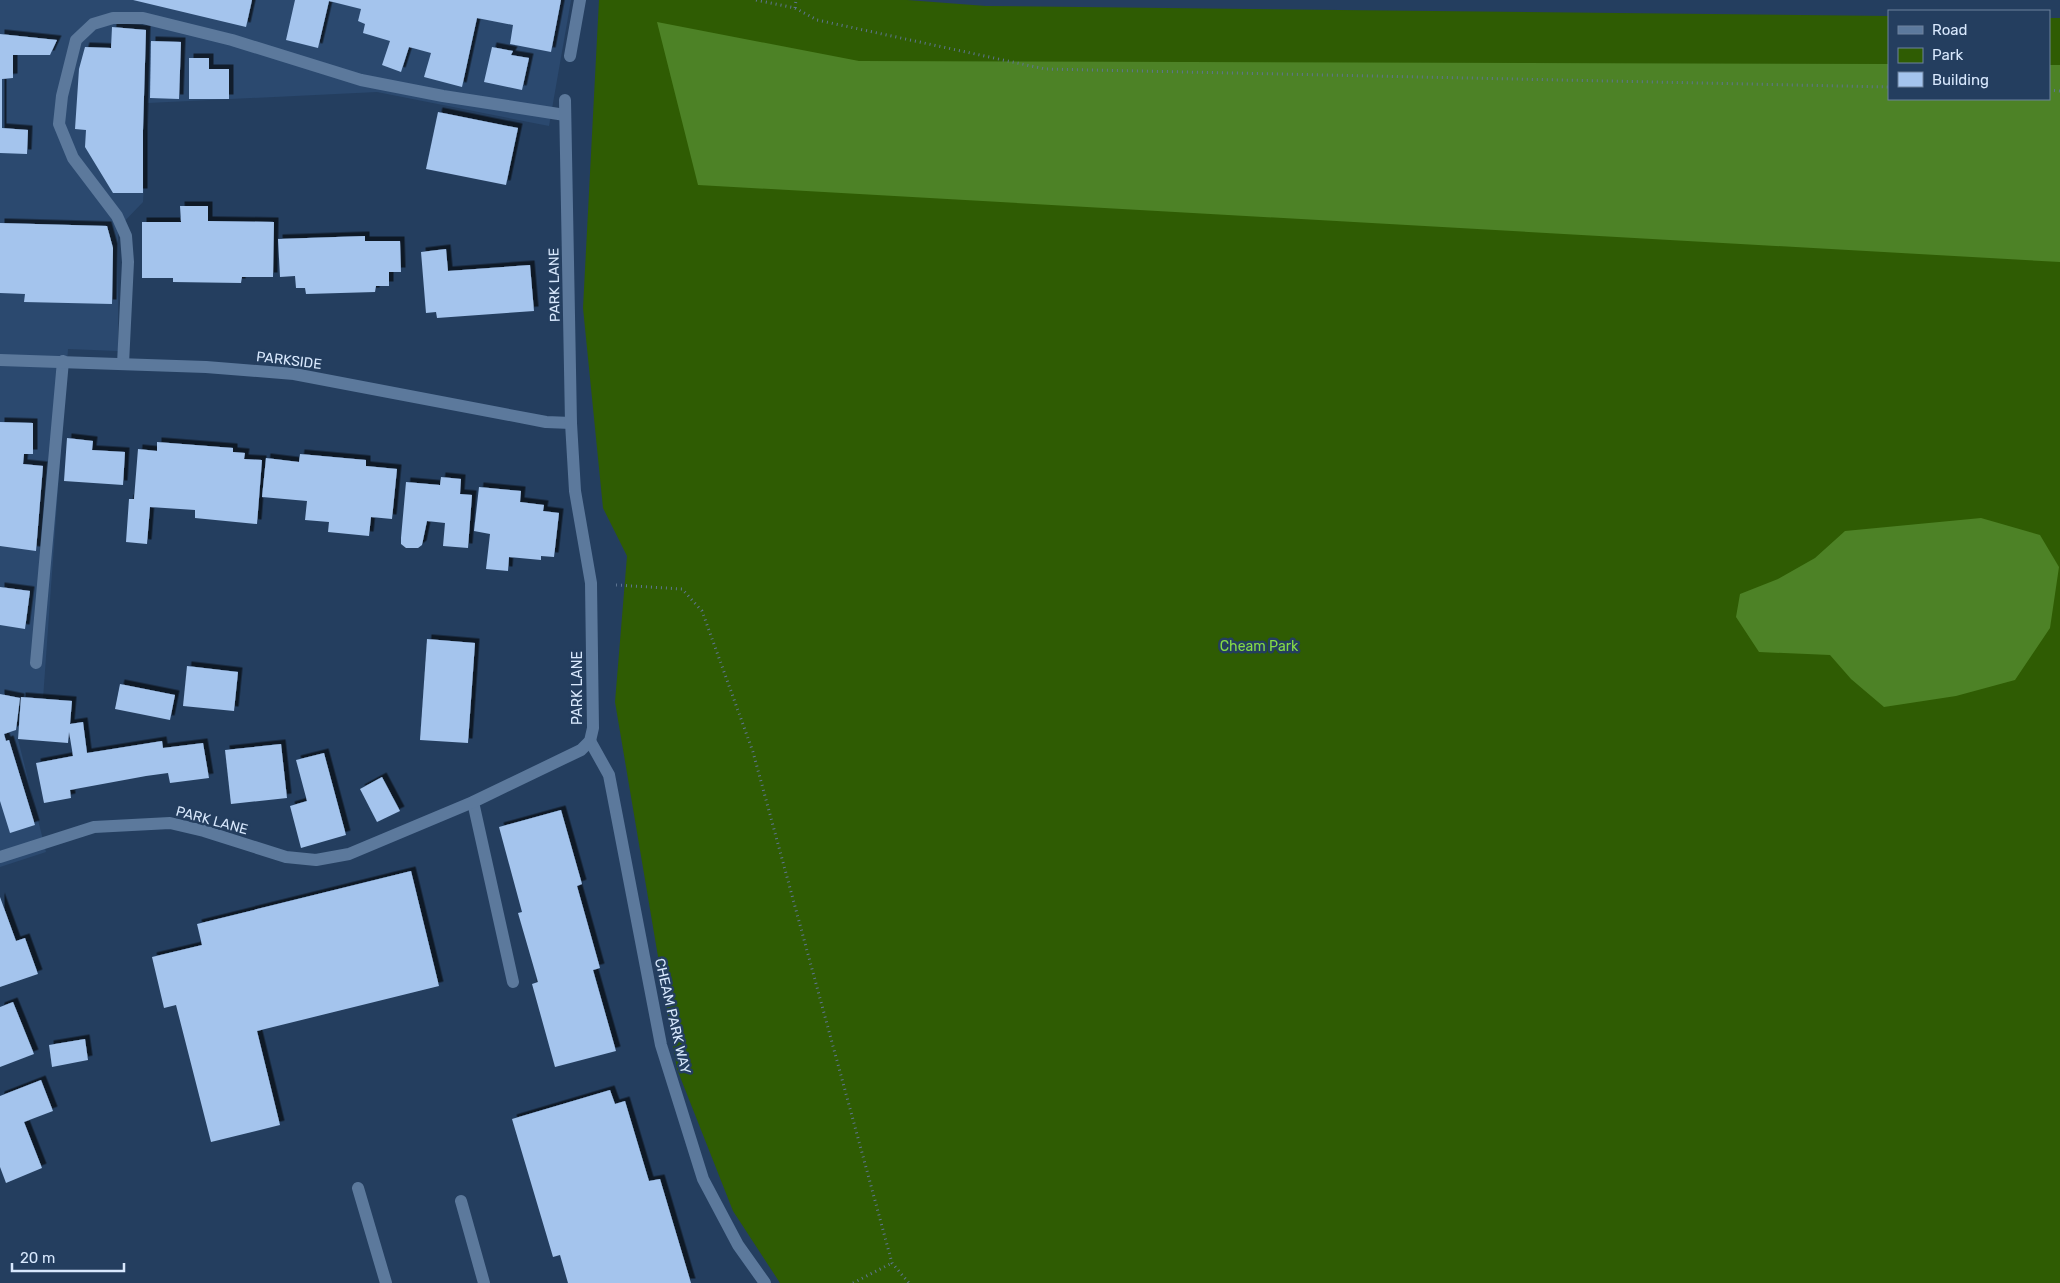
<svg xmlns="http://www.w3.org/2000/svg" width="2060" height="1283" viewBox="0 0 2060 1283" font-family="Rubik,sans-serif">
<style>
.built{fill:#2b496f}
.green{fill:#2f5c03}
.forest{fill:#4d8226}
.building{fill:#a4c4ed;filter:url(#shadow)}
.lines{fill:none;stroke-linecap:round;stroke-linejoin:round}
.path{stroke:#5e7592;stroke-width:3;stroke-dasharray:1 4;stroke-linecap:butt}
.lane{stroke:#5c799c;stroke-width:12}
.street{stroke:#5c799c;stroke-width:12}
.labels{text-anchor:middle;stroke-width:5;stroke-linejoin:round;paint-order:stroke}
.street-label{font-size:14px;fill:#d8e8fd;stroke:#243e5f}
.park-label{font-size:14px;fill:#85db46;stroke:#243e5f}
</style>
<defs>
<filter id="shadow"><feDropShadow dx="4.5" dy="-4.5" stdDeviation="0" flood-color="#0009"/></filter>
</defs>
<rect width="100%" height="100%" fill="#243e5f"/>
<path class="built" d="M0,0H571L549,126L377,92L148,103L143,202L118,228V351L68,349L43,699L21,698L18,739L46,852L0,867Z"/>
<path class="green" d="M599,0H907L986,6L1889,16V99H2049V18H2060V1283H780L733,1211L677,1069L615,702L627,556L603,508L583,308Z"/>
<g class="forest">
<path d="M657,22L859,61L1889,64V99H2049V65H2060V262L698,185Z"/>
<path d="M1981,518L2040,535L2059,567L2050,628L2015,680L1956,696L1884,707L1851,679L1830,655L1759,652L1736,617L1740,594L1778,579L1815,558L1845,531Z"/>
</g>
<g class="building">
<path d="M133,0H252L246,27Z"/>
<path d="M295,0H561L551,52L510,44L513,25L477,18L462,87L424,77L431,53L409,47L401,72L382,65L390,41L363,33L365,24L358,21L361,9L329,1L318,48L286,40Z"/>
<path d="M112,27L146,30L143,130V193H113L85,147L86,130L75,129L79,69L85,47L111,48Z"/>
<path d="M0,34L57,40L50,55H13V78L2,79V128L28,130L27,154L0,153Z"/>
<path d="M151,41L181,42L179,99L150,98Z"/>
<path d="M492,47L513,51L511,55L529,58L522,90L484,82Z"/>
<path d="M189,58H209V69H229V99H189Z"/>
<path d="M438,112L518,128L506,185L426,169Z"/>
<path d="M180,206H208V221L274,222L273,277H242L241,283L173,282V278H142V222H181Z"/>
<path d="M0,223L107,226L113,248L112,304L24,302L25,294L0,293Z"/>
<path d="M365,236V241H400L401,272H389V286H376L375,292L306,294L305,288H296L295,276L280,277L278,239Z"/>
<path d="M446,249L448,271L530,265L534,311L437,318L436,312L426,313L421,252Z"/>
<path d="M0,422L33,423V454H24L23,464L43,466L36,551L0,546Z"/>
<path d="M67,438L93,441L92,450L125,452L123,485L64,481Z"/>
<path d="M157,442L233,448V452L245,453L244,459L262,460L257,524L195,518V510L150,507L147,544L126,542L129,499H134L138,449L157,451Z"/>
<path d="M300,454L366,460V466L397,469L392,519L371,517L369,536L328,532L329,522L305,520L307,501L262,497L266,458L299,462Z"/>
<path d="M441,477L461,479L460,494L472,495L468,548L443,546L445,523L427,521L422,545L418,548H406L401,544V538L406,482L440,485Z"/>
<path d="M479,487L521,491L520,502L544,505L543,511L559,513L554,557L541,556V560L509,557L508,571L486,569L490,534L474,531Z"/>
<path d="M0,587L30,591L25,629L0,625Z"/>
<path d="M427,639L475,643L468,743L420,740Z"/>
<path d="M187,666L238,672L234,711L183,706Z"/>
<path d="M120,684L175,695L170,720L115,709Z"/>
<path d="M0,694L20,698L16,730L4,734L6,741L9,740L35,825L10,833L0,801Z"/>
<path d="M21,697L72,701L70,724L83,722L87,753L162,741L163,748L203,743L209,778L170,783L168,773L146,776L70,790L71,798L44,803L36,763L73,756L69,732L68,743L18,739Z"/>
<path d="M281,744L287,798L231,804L225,750Z"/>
<path d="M324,753L346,835L301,848L290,806L307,801L296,760Z"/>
<path d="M382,777L400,811L377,822L360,789Z"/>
<path d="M561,810L582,884L577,886L600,968L593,970L616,1051L555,1067L532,984L538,982L518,913L522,912L499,827Z"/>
<path d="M411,871L439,986L257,1031L280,1125L211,1142L176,1005L164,1008L152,957L202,945L197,924Z"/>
<path d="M0,897L16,941L25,938L38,974L0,987Z"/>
<path d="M13,1002L34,1054L0,1067V1007Z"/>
<path d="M85,1039L88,1060L52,1067L49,1045Z"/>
<path d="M41,1080L53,1111L24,1122L42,1168L6,1183L0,1167V1096Z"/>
<path d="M610,1090L615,1104L625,1101L649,1181L660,1179L691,1283H568L560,1255L553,1257L512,1119Z"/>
</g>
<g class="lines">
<g class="path">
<path d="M756,0L795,8L817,20L1045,69L1889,87"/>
<path d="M795,8L796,0"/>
<path d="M2049,90L2060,91"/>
<path d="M616,585L682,589L702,611L753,752L892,1263L909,1283"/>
<path d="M853,1283L892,1263"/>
</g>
<g class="lane">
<path d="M570,56L580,0"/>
<path d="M123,364L128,262L126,236L117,216L73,158L59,124L62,96L76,40L93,24L113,18H143L232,40L361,80L443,96L565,115"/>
<path d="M36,663L63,361"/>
<path d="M473,802L513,982"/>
<path d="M461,1201L484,1283"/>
</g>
<g class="street">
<path d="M0,360L206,367L294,374L546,422L571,423"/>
<path d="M590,741L609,775L661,1045L703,1179L738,1245L765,1283"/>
<path d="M0,857L94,827L170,823L204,831L286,857L316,860L349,854L473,802L581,750L590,741L593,728L591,583L575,491L571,423L565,100"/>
<path d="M358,1188L386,1283"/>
</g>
</g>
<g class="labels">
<g class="street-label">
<text transform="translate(554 285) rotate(-91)" y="5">PARK LANE</text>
<text transform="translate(289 360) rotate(7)" y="5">PARKSIDE</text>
<text transform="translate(577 688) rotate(-90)" y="5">PARK LANE</text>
<text transform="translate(212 820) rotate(15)" y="5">PARK LANE</text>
<text transform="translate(673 1016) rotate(77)" y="5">CHEAM PARK WAY</text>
</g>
<g class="park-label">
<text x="1259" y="651">Cheam Park</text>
</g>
</g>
<rect x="1888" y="10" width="162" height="90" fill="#243e5f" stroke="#6c829e"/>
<rect x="1898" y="26" width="25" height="8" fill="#5c799c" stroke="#6c829e"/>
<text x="1932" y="35" font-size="15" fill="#d8e8fd">Road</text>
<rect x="1898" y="48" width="25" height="15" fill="#2f5c03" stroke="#6c829e"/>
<text x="1932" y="60" font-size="15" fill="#d8e8fd">Park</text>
<rect x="1898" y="72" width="25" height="15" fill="#a4c4ed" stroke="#6c829e"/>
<text x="1932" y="85" font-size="15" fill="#d8e8fd">Building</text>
<path d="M12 1263v8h112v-8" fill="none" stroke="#d8e8fd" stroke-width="2.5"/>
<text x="20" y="1263" font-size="15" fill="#d8e8fd" stroke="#243e5f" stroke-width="4" paint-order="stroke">20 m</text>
</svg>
